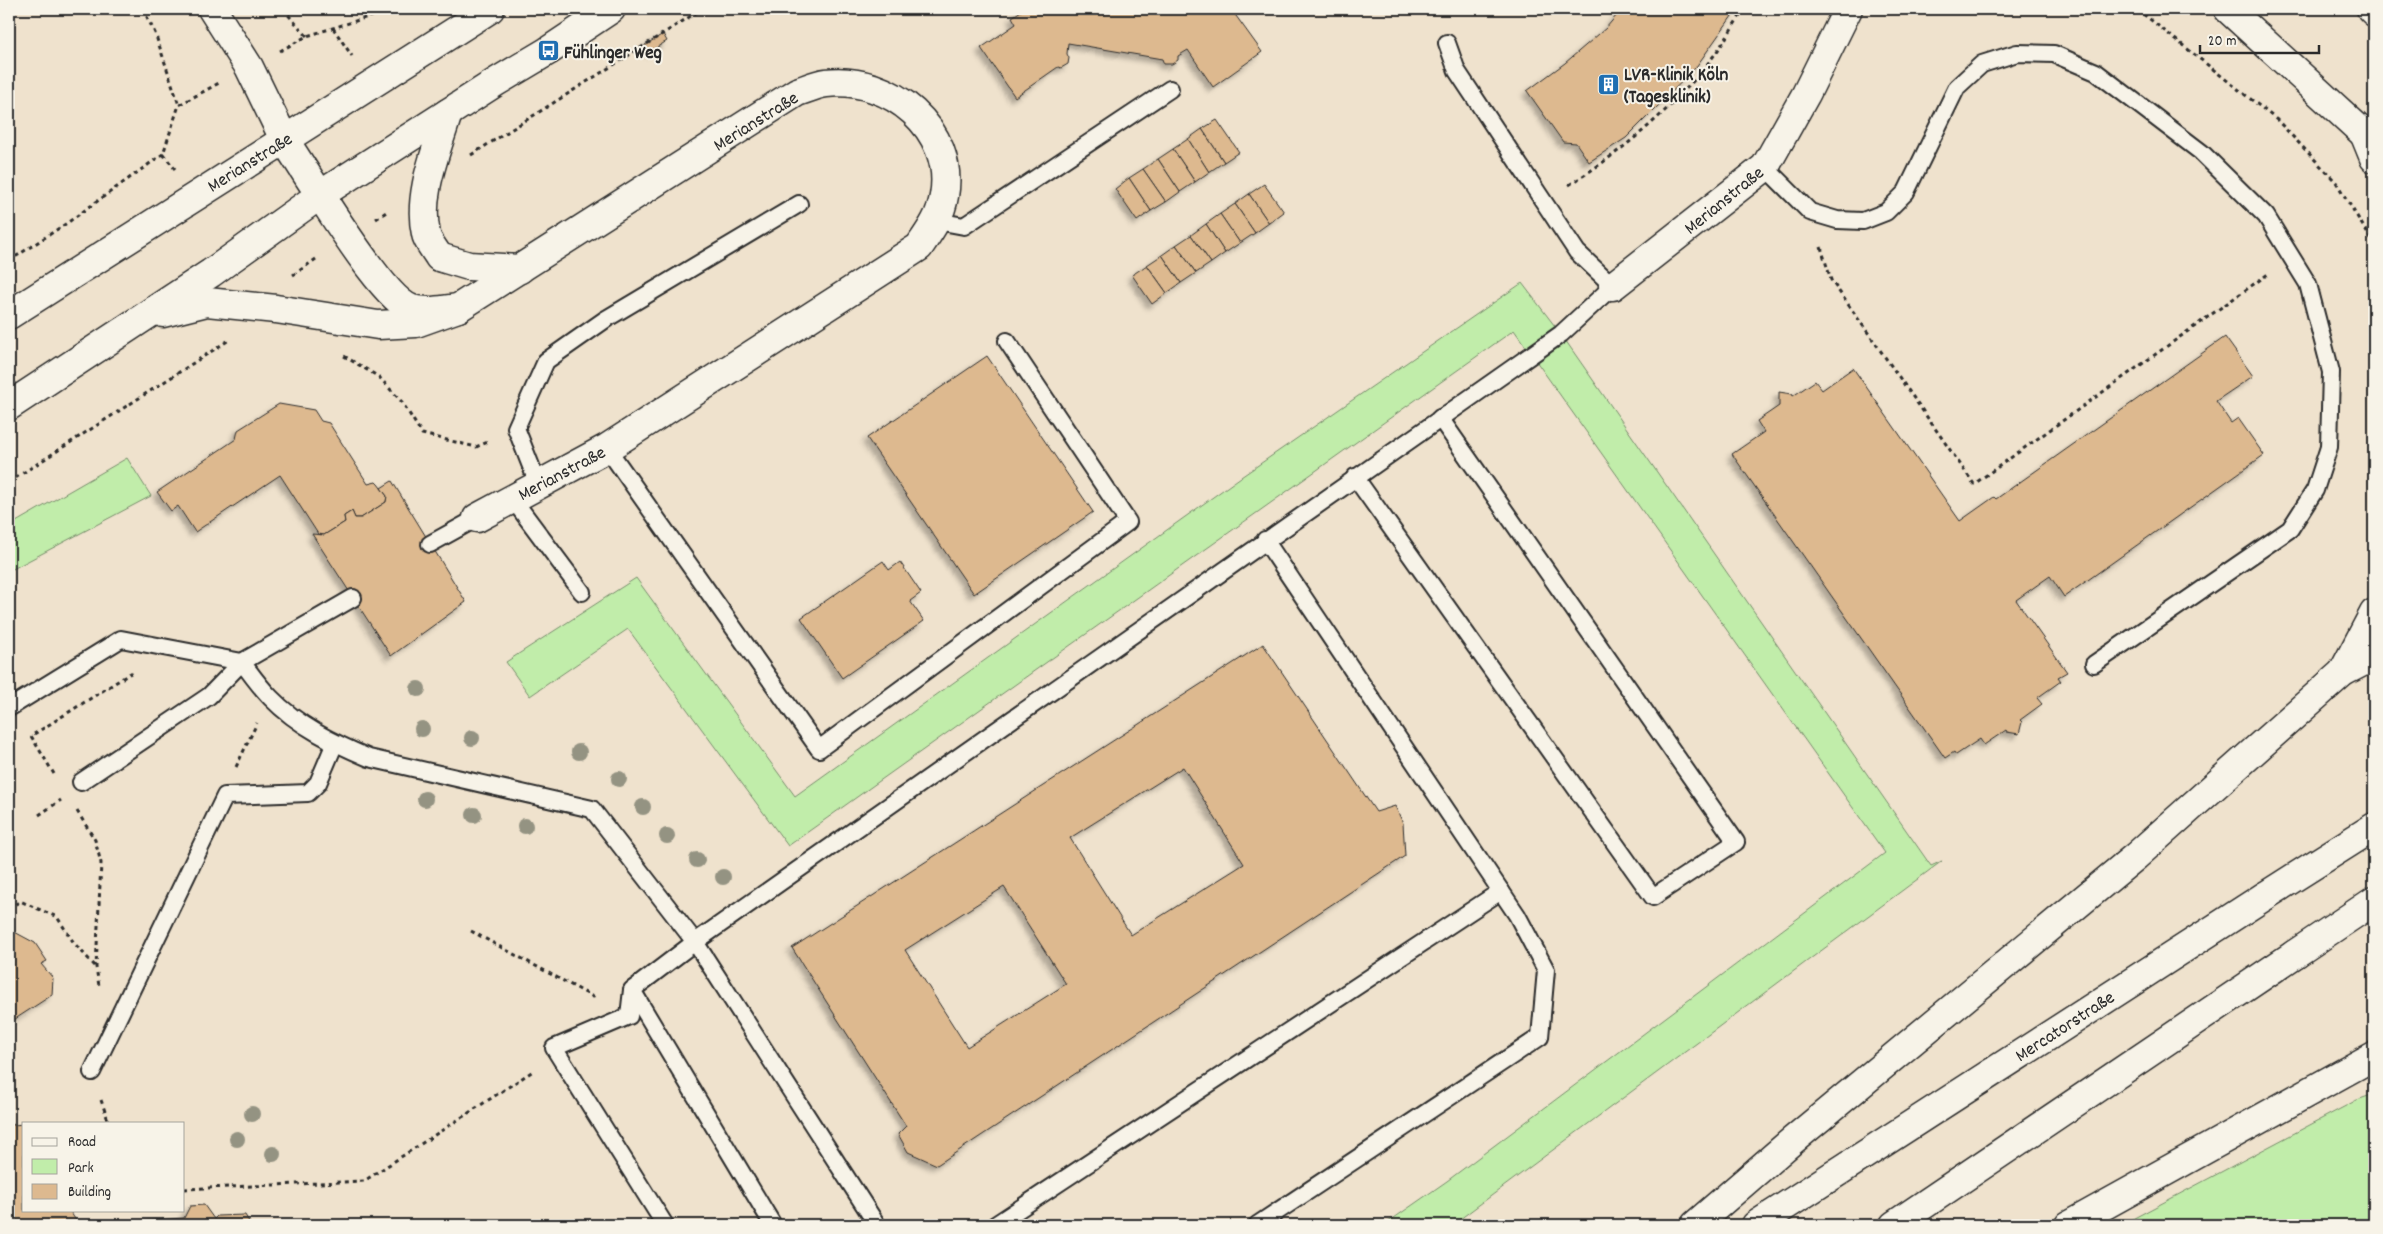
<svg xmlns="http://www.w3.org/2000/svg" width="2383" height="1234" viewBox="0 0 2383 1234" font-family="Dekko,sans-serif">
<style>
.green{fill:#c1edaa;stroke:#768c6a}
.building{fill:#ddb98f;stroke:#2b2b2b;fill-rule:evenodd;filter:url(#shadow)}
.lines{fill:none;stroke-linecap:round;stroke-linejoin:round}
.lane-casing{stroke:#2b2b2b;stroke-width:20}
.street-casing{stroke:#2b2b2b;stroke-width:31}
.secondary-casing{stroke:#2b2b2b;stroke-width:31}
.highway-casing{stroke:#2b2b2b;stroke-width:31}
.path{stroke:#2b2b2b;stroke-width:3;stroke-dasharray:4 4;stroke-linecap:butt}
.lane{stroke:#f7f3e8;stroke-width:16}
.street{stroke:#f7f3e8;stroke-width:28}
.secondary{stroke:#f7f3e8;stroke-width:28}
.highway{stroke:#f7f3e8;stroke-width:28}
.tree{fill:#949382}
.labels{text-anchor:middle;stroke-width:4;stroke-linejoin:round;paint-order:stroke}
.poi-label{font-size:19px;font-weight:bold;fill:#2b2b2b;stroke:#f7f3e8;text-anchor:start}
.street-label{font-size:19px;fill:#2b2b2b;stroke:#f7f3e8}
</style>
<defs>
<filter id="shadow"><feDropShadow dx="-4.5" dy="4.5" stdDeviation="2.5" flood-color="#0004"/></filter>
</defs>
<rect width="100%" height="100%" fill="#efe2cd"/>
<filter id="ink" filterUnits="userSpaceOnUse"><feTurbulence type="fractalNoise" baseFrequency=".02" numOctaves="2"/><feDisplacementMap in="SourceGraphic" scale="10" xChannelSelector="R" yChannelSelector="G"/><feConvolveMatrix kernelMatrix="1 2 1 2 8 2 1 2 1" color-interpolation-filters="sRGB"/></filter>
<g filter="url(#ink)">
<g class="green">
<path d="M1522,283L1561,334L1931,866L1942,861L1452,1225H1384L1447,1181L1885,853L1514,330L788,846L628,629L530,696L506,662L636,578L795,796L1241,477Z"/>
<path d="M127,458L151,496L9,571V526Z"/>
<path d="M2374,1094V1225H2121L2357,1100Z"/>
</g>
<g class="building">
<path d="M1024,9H1231L1262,52L1213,87L1188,50L1178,56V60L1172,64H1164L1162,59L1068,43L1067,54L1069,58L1068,64L1061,68L1058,67L1015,97L981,48L1016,24L1012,17Z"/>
<path d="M1622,9H1737L1696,67L1662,102L1626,138L1589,162L1576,143L1563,142L1527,91L1565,63L1606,28Z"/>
<path d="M663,34L667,41L649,52L645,45Z"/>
<path d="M1217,120L1239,152L1224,162L1202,129Z"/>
<path d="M1202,129L1224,162L1209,172L1188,139Z"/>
<path d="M1188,139L1209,172L1195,182L1173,149Z"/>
<path d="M1173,149L1195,182L1180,192L1158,159Z"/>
<path d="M1158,159L1180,192L1166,202L1143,169Z"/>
<path d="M1143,169L1166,202L1151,211L1129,178Z"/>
<path d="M1129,178L1151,211L1137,221L1115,189Z"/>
<path d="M1264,184L1284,212L1269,223L1249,194Z"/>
<path d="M1249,194L1269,223L1255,233L1235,204Z"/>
<path d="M1235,204L1255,233L1240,243L1220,214Z"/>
<path d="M1220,214L1240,243L1225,253L1206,224Z"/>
<path d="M1206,224L1225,253L1211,263L1191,235Z"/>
<path d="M1191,235L1211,263L1196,273L1176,245Z"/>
<path d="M1176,245L1196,273L1181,283L1162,255Z"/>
<path d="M1162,255L1181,283L1167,293L1147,265Z"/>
<path d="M1147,265L1167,293L1152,304L1132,275Z"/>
<path d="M2225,337L2253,376L2216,401L2231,423L2238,418L2264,455L2064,597L2050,576L2016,600L2067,672L2058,677L2061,681L2037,698L2042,704L2020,720L2022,722L2019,734L2007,732L2006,730L1984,745L1980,739L1956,755L1954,752L1945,758L1732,454L1764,432L1757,421L1779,406V392L1792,394L1793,396L1815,381L1822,390L1853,368L1960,521L1994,497L1996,499Z"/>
<path d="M987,356L1093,512L974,594L867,438Z"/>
<path d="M279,404L314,410L321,421L329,423L368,484L376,482L378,484L387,496L386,502L361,518H355L352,511L344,516L345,522L324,535L318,534L280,475L195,532L178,506L171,511L157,492L236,439L238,430Z"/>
<path d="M392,481L466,602L391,656L312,534L324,535L345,522L344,516L352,511L355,518H361L386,502L387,496L381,488Z"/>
<path d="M883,561L889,570L900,562L921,593L910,601L924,621L842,678L801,618Z"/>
<path d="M1263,644L1376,812L1395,806L1403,823L1405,856L937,1165L908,1152L898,1134L906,1126L792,948ZM1183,767L1244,864L1131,935L1070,838ZM1004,887L1066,984L967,1047L905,950Z"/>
<path d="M9,929L35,943L47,961L41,964L53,978L52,995L9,1023Z"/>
<path d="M9,1119L13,1125L24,1124V1210H69L79,1225L184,1218L190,1206L204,1205L214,1219L217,1216L245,1215L251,1225H9Z"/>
</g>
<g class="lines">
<defs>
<g id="lane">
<path d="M1765,167L1810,212L1837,220L1863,221L1886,212L1906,192L1957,87L1982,64L2017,53L2054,54L2096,72L2201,152L2266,216L2308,284L2331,372L2329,447L2315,490L2290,529L2094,664"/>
<path d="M937,221L964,226L1170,89"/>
<path d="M607,448L819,749L1128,522L1007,341"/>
<path d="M1355,477L1653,897L1736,842L1440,418"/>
<path d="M538,484L516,428L546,361L606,319L799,204"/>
<path d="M512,498L582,592"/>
<path d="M430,544L477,518"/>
<path d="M9,708L121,639L242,662L353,598"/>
<path d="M81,782L209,696L242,662C251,674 260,687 271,698C298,726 334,743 369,758L592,809L695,942L877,1225"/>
<path d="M632,990L773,1225"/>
<path d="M92,1072L225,796L308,793L318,783L335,743"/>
<path d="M665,1225L554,1048L629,1016L632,990L695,942L1561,334L1613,286L1577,252L1457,71L1447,43"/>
<path d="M995,1225L1501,891"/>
<path d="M1257,1225L1540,1037L1546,970L1517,915L1265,540"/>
</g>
<g id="street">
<path d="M320,195C336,219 387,301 412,309C427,313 443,310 458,308L797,92C806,89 817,84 826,83C890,75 956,130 944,196C941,216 930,231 919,247L607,448L477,518"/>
<path d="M1613,286L1765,167L1806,94L1848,9"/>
</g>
<g id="secondary">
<path d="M212,9L249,67L284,139L320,195"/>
<path d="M2228,9L2374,143"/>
<path d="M2371,9L2374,12"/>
<path d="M448,113C437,150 417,194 426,234C427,241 435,250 439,257L469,266L520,269"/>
<path d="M163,313L207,302L276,309L378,325L416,323L458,308"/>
<path d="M9,315L490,9"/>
<path d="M9,406L211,273L320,195L496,82L548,51L611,9"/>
<path d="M2265,896L2374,827"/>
<path d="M2295,954L2374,901"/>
</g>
<g id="highway">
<path d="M2363,131L2374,158"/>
<path d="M2343,672L2374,613"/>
<path d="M1695,1225L1792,1141L2136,856L2343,672L2374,656"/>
<path d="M1756,1225L2265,896"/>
<path d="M1894,1225L2295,954"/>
<path d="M2069,1225L2374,1056"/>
</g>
</defs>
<use href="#lane" class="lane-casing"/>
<use href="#street" class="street-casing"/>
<use href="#secondary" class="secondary-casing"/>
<use href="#highway" class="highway-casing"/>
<g class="path">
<path d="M143,9L155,33L179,105"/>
<path d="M283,9L307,36"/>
<path d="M2137,9L2277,120L2336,182L2374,244"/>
<path d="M333,28L352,56"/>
<path d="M280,51L307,36L394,9"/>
<path d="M163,154L175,169"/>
<path d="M471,155L702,9"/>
<path d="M1569,185C1626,149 1677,106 1718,50C1727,37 1735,22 1745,9"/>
<path d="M376,219L389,210"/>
<path d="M1821,247L1831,280L1974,484L2268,274"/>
<path d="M9,261L67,223L163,154L179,105L219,83"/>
<path d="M293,275L319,257"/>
<path d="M344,356L379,377L402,402L422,434L476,447L490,441"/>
<path d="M9,482L229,340"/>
<path d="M236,767L257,723"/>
<path d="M54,774L31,736L134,671"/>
<path d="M77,811L95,840L101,863L96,967L99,986"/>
<path d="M39,815L61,800"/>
<path d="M9,909L20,901L57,917L74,943L96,967"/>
<path d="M471,931L595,998"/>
<path d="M101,1100L109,1123"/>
<path d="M184,1189L364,1181L533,1071"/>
</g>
<use href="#lane" class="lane"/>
<use href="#street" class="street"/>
<use href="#secondary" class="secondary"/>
<use href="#highway" class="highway"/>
</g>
<g class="tree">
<circle cx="418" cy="689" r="8"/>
<circle cx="422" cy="729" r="8"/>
<circle cx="472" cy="738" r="8"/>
<circle cx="579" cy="752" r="8"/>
<circle cx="619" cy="779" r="8"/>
<circle cx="425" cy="799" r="8"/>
<circle cx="643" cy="807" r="8"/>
<circle cx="474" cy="815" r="8"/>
<circle cx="525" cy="826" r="8"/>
<circle cx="667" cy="836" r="8"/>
<circle cx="697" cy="860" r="8"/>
<circle cx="723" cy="877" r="8"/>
<circle cx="252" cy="1114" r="8"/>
<circle cx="237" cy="1139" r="8"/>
<circle cx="273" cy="1154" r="8"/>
</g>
</g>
<defs>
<symbol id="bus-square" viewBox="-11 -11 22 22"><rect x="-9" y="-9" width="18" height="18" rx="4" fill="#1f6fb2" stroke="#f7f3e8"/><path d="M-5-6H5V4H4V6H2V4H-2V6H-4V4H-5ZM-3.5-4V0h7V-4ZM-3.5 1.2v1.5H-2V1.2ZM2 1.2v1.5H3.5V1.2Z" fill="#fff"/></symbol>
<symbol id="building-square" viewBox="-11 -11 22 22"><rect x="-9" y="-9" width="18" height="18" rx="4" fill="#1f6fb2" stroke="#f7f3e8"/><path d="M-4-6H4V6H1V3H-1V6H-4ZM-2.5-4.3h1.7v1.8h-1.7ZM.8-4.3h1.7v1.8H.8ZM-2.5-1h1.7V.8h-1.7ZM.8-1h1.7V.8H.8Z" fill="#fff"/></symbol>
</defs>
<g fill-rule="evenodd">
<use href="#bus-square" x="536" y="38" width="25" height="25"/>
<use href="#building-square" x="1596" y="72" width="25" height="25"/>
</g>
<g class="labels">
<g class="poi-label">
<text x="564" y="58">Fühlinger Weg</text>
<text x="1624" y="80">LVR-Klinik Köln<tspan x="1624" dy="22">(Tagesklinik)</tspan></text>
</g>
<g class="street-label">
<text transform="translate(755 120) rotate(-32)" y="7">Merianstraße</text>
<text transform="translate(249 161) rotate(-32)" y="7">Merianstraße</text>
<text transform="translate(1723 199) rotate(-39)" y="7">Merianstraße</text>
<text transform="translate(561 472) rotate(-28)" y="7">Merianstraße</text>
<text transform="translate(2064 1025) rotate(-33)" y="7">Mercatorstraße</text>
</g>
</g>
<rect width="2383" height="1234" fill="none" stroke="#f7f3e8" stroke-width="30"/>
<rect x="15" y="15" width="2353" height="1204" fill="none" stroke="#2b2b2b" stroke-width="2" filter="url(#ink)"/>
<rect x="22" y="1122" width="162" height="90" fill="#f7f3e8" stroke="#a5a39c"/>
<rect x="32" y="1138" width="25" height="8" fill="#f7f3e8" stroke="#a5a39c"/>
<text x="68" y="1146" font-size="15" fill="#2b2b2b">Road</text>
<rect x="32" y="1159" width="25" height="15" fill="#c1edaa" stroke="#a5a39c"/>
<text x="68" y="1172" font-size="15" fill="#2b2b2b">Park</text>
<rect x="32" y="1184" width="25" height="15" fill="#ddb98f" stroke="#a5a39c"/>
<text x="68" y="1196" font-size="15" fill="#2b2b2b">Building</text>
<path d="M2200 45v8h119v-8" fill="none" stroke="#2b2b2b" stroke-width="2.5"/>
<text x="2208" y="45" font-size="15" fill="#2b2b2b" stroke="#f7f3e8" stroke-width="4" paint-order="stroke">20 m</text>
</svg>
